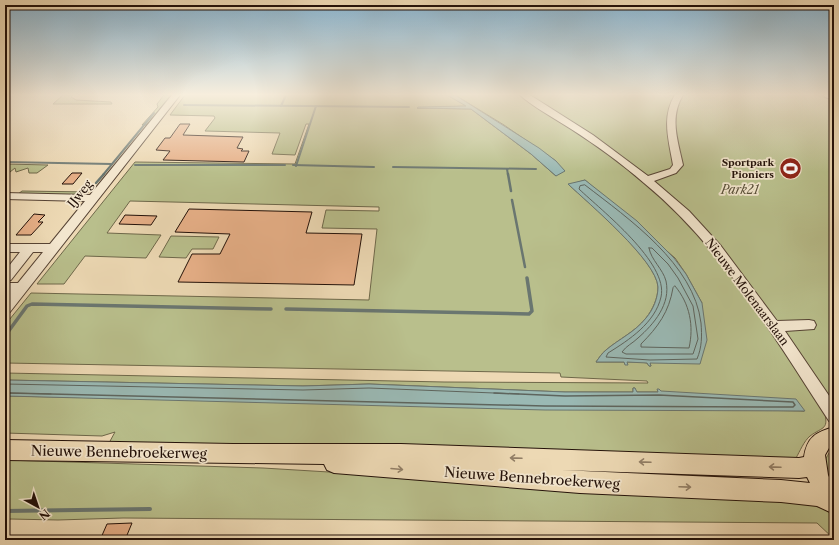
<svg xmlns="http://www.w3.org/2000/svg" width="839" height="545" viewBox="0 0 839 545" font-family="'Libre Caslon Text',serif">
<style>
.green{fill:#b9bf8c;stroke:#6e684a;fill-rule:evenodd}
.water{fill:#9ab9b4;stroke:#6a7670}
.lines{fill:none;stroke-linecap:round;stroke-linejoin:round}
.shore-far1{stroke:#5e655e;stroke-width:1}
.shore{stroke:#5e655e;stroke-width:1.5}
.stream-far3{stroke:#6a7670;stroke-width:2}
.stream-far2{stroke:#6a7670;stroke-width:2.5}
.stream-far1{stroke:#6a7670;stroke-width:3.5}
.stream{stroke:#6a7670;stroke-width:4}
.building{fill:#e6af87;stroke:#231109}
.minor-casing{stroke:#564334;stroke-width:2}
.major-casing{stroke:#231109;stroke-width:2}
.minor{fill:#f3e6ce;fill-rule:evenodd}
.major{fill:#edd9b4;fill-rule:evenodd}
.oneway{stroke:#927f67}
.labels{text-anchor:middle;stroke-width:3.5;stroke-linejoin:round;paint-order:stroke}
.far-poi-label{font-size:10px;font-weight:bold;fill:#231109;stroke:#f3e6ce;text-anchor:end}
.park-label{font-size:12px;font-style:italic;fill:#584e37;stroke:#f3e6ce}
.street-label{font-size:12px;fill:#231109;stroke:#f3e6ce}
.near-street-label{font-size:14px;fill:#231109;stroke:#f3e6ce}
</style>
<rect width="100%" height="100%" fill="#edd9b4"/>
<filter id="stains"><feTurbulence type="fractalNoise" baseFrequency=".005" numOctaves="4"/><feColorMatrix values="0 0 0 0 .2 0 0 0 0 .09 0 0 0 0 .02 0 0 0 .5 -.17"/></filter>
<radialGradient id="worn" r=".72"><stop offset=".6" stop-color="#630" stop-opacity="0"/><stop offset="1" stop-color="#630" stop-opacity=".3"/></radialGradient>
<g class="green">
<path d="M63,95H73L71,97L76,100L111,102L112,104H53Z"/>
<path d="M164,95H171L147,125H142L158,107L157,104Z"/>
<path d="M185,95H447L467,106L417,108L471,109L531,154L556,176V161L504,125L455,95H834V406L824,410C829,430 824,426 810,436C804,441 800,451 796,458L776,461L109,443L115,432L102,436L5,433V396L804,411L658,392H636L635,388H633V392H565L369,384L303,386L5,380V373L444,382L648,383L647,381L561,377L560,373L5,363V325L31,293L369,300L377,229L322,228L326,210L379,211V207L130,201L107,233L161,235L146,258L85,256L64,284H37L135,162L295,164L309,124H306L295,155L272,154L280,133L205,131L215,118L214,116L170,115ZM585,180L675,258L686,274L702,303L650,363L651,366H649L647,363L641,362H596C599,358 602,353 606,350C619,339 635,332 646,318C653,309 658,298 658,287C657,261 589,203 569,185Z"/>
<path d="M5,164L48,165L37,173H29L28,168L16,172L15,168L5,176V171L10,167H5Z"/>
<path d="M22,191L89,192L85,195L18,194Z"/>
<path d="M171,236L219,237L213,249H192L186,258L159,257Z"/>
<path d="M834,448V493C827,477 818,461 834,448Z"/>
<path d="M5,460L263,468L806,501L827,510L834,516V539L817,523L123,518L58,520L10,519L5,529Z"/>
</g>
<g class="water">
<path d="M447,95H455L539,148L556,161L565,171L556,176L531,154L471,109L417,108L418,107L466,106Z"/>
<path d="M585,180L637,221L674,258L686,274L702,303L707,340L700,364L650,363L651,366H649L647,363L627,362L628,365H625L624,362H596C599,358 602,353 606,350C619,339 635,332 646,318C653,310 658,298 658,287C657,261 588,203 568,184Z"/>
<path d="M5,380L303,386L369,384L565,392H633V388H635L637,392H658L657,389H659L661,391L796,399L805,411L545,410L5,396Z"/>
</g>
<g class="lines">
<g class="shore-far1">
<path d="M585,185C629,219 694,264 701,323C702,336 702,347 697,359L650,360L606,357L608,353C629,340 655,323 661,297C669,263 601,210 579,189L580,186Z"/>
<path d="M649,248H652L668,264L678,278L693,306L698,339L693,354H626L622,352C626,346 633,343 638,338C654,324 671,304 666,281C663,269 651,260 649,248Z"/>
<path d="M675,286C690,304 694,326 689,348L641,347V344C658,327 669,312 673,288Z"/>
<path d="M5,384L303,390L369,388L519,394"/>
<path d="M5,393L51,394"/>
</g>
<path class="shore" d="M10,393L545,406L793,407L795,405L793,402L659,395L565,396L494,393"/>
<g class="stream-far3">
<path d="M184,105L409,107"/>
<path d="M281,106L286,95"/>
<path d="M5,162L112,164"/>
<path d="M135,165H285"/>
<path d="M293,165L374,167"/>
<path d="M296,166L316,106"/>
<path d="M393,167L536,169"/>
<path d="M507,169L508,175"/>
<path d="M103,175L154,113"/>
</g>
<g class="stream-far2">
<path d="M508,174L511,191"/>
<path d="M96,183L104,174"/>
<path d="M512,200L525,267"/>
</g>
<g class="stream-far1">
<path d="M286,309L529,314L532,311L527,278"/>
<path d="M5,336L27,306L32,304L271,309"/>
</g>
<path class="stream" d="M5,511L150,509"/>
</g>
<g class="building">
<path d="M180,124H190L183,135L243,137L237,148L243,149L241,151H249L244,162L163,160L170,151L156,150L165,138H170Z"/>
<path d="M72,173H82L73,184H62Z"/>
<path d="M189,209L312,212L306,233L362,234L354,285L178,282L192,254H220L230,234L175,232Z"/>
<path d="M34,214L45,215L38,222H43L31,235H16Z"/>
<path d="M125,215L157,216L151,225L119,224Z"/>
<path d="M132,523L125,540H100L107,524Z"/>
</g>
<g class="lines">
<defs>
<g id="minor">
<path d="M172,95H180L10,312L5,313V299L10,293H5V283H18L43,252H33L11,280L5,281V271L20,252H5V244H50L85,201L5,199V193L90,195Z"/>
<path d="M520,95H530L593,135L648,176L670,169L673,165C669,141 661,117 675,95H683C669,118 678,141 683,165L676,173L654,181L689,211L721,246L777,321L809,320L814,321L816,325L814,329L785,331L834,403V423L829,421C774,337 722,247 644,183C621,163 596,145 571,129C556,119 533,107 520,95Z"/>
<path d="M824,95H834V100L825,97Z"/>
</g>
<path id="major" d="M834,427V447L829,448L825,455L828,475L834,487V512L832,513L817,506L781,502L580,493L334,473L327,470L324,464L5,460V440L233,444H401L799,458L804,457C807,437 816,432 834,427ZM561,470L799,478L807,477L810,483L781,480Z"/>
</defs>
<use href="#minor" class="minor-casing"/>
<use href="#major" class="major-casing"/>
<use href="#minor" class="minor"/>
<use href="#major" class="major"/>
</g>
<defs><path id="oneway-shaft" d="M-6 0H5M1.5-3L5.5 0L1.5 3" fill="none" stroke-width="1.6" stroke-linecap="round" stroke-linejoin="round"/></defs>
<g class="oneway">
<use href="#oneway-shaft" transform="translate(516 458) rotate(-178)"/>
<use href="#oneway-shaft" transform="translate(645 462) rotate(-178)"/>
<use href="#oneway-shaft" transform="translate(775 467) rotate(-178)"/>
<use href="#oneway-shaft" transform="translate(397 469) rotate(5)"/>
<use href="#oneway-shaft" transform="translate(685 487) rotate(2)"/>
</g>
<linearGradient id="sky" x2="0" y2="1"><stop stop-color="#89b6d3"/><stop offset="0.55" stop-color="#f7eedd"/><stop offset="1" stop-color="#f7eedd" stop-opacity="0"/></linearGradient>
<rect width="839" height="172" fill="url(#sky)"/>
<defs>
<symbol id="stadium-disc" viewBox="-11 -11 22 22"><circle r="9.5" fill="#8f2418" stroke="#f3e6ce"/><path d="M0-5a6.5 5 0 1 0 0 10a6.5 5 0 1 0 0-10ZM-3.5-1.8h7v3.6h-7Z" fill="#fff"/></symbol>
</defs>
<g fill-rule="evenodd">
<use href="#stadium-disc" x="778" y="156" width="25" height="25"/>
</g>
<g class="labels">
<g class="far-poi-label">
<text x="774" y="166">Sportpark<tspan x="774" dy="12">Pioniers</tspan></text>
</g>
<g class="park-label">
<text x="740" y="194">Park21</text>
</g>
<g class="street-label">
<text transform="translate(80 194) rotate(-51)" y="4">IJweg</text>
<text transform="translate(747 292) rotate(53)" y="4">Nieuwe Molenaarslaan</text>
</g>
<g class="near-street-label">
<text transform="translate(119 452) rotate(1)" y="5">Nieuwe Bennebroekerweg</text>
<text transform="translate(532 478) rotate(4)" y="5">Nieuwe Bennebroekerweg</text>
</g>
</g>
<rect width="839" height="545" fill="none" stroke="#edd9b4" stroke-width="20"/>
<rect x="6" y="6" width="827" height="533" fill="none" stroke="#231109" stroke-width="2"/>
<rect x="10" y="10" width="819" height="525" fill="none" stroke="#231109"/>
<g transform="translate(38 507) rotate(140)" stroke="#f3e6ce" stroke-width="3" paint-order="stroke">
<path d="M0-3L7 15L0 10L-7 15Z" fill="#231109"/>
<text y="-6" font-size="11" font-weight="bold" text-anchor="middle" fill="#231109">N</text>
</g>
<rect width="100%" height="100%" filter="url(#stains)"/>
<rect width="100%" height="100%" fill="url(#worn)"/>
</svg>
